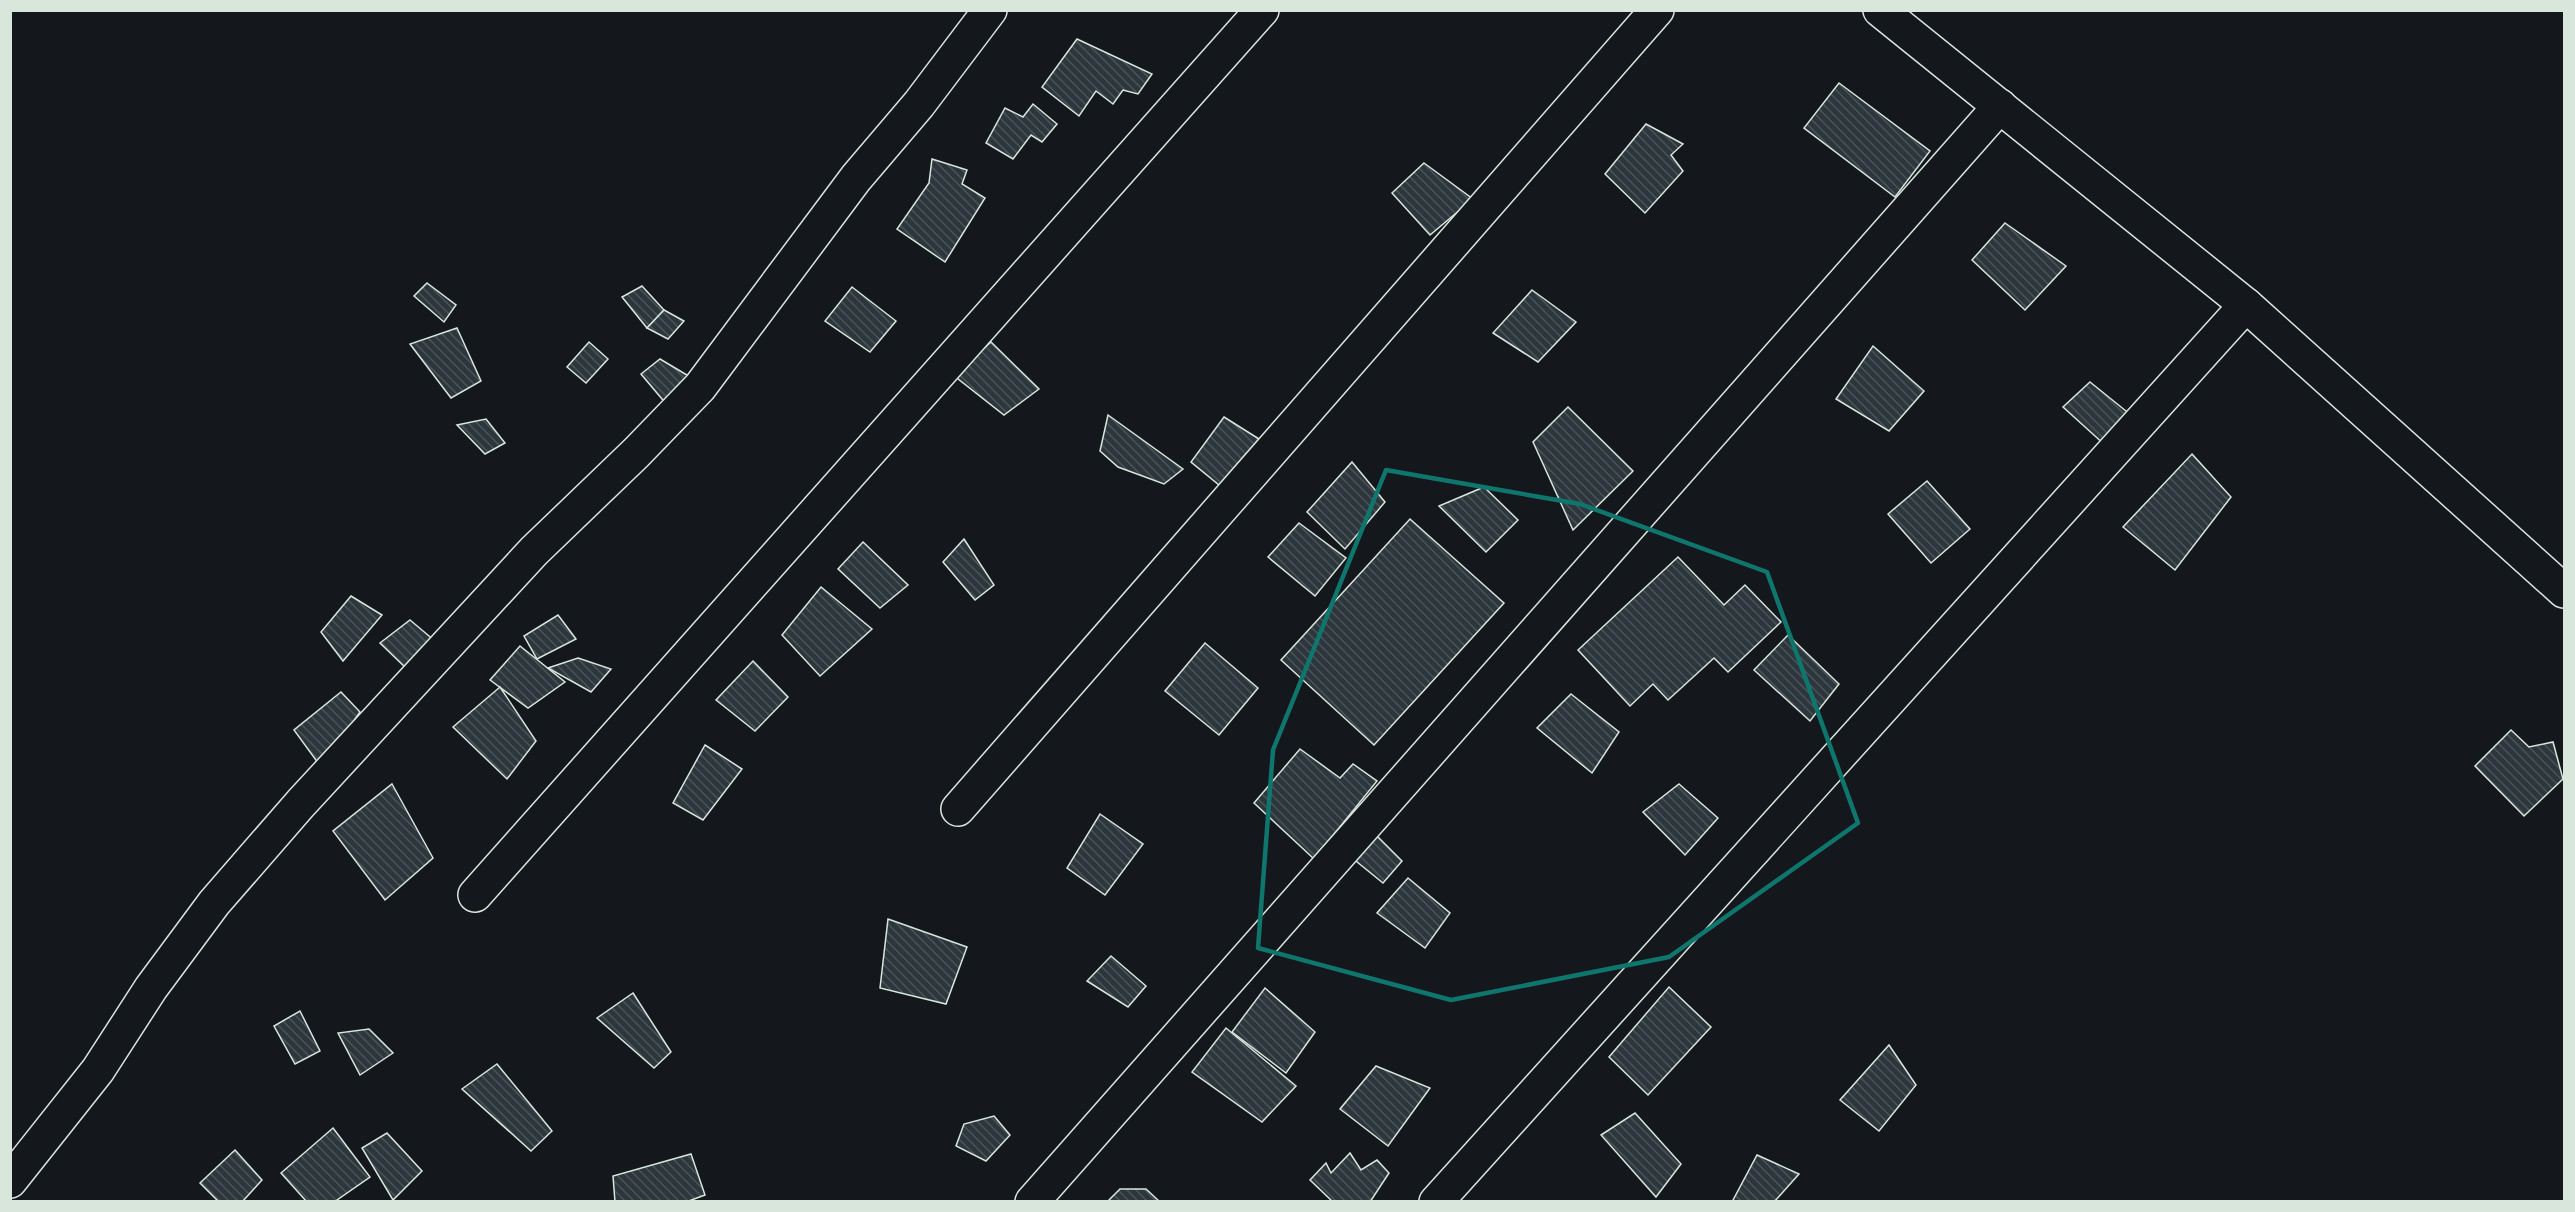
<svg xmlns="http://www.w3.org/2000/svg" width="2575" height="1212" viewBox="0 0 2575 1212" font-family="'Roboto Serif',serif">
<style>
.building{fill:url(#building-back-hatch);stroke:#d8e6dc;stroke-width:1.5}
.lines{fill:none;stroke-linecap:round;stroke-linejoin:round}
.street-casing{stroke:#d8e6dc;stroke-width:36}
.secondary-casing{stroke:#d8e6dc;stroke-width:36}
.street{stroke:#14181c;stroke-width:33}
.secondary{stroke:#14181c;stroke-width:33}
.marked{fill:none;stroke:#0f766e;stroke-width:4.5;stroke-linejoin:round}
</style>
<defs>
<pattern id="building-back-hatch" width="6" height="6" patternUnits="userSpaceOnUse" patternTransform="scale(1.5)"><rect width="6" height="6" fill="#2c363c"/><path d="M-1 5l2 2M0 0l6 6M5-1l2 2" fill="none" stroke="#4a5358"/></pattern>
</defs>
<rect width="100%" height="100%" fill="#14181c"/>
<g class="building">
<path d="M1077,39L1152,74L1138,94L1123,90L1113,104L1096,91L1079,116L1042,87Z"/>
<path d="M1839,83L1930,151L1895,197L1804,128Z"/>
<path d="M1033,104L1057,124L1042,142L1031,135L1013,159L986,143L1005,108L1023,117Z"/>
<path d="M1646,124L1683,144L1671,155L1683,171L1645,213L1605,174Z"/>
<path d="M932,159L967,170L962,184L985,198L945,262L897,229L929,183Z"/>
<path d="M1424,163L1473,199L1430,235L1392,193Z"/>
<path d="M2005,223L2066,266L2025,310L1972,260Z"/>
<path d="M427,283L456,305L444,322L414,296Z"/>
<path d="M642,286L664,310L647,328L622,297Z"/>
<path d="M852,287L896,321L870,352L825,321Z"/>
<path d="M1532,290L1576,322L1538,362L1493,333Z"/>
<path d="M664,310L684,321L668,339L647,328Z"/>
<path d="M457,328L481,381L451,398L410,344Z"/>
<path d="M589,342L608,359L586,383L567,367Z"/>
<path d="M991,342L1039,389L1004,415L953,375Z"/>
<path d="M1873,346L1924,391L1889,431L1836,399Z"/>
<path d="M660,359L697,381L673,412L641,374Z"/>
<path d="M2090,382L2131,415L2106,446L2063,407Z"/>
<path d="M1568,407L1633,471L1573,530L1533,442Z"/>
<path d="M1108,415L1183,469L1164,484L1118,467L1100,451Z"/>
<path d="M1224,417L1259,439L1219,485L1191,462Z"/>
<path d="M486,419L505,443L485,454L457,425Z"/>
<path d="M2192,454L2231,497L2175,570L2123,527Z"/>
<path d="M1352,462L1385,502L1345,549L1307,512Z"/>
<path d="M1927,481L1970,529L1931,563L1888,514Z"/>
<path d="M1484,487L1518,520L1486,552L1439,506Z"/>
<path d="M1410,519L1504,603L1374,745L1281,660Z"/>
<path d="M1299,523L1346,558L1315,596L1268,557Z"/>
<path d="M964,539L994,585L975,600L943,562Z"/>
<path d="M863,542L908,585L880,608L838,569Z"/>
<path d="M1678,557L1724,605L1745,585L1781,622L1728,672L1714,658L1668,700L1653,684L1630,706L1578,650Z"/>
<path d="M821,587L872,629L820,676L782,635Z"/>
<path d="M351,596L382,615L343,661L321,632Z"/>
<path d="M558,615L576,639L537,659L524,636Z"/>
<path d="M410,620L435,641L410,672L380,643Z"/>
<path d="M1788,635L1839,684L1810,721L1754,670Z"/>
<path d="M1205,643L1258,688L1219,735L1165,691Z"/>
<path d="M520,646L565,682L528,708L490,680Z"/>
<path d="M578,658L611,669L591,692L548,668Z"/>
<path d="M753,661L788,697L755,731L716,700Z"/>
<path d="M500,687L536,741L507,779L453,727Z"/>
<path d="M341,692L360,712L321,767L294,730Z"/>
<path d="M1571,694L1619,732L1592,773L1537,728Z"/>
<path d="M2511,730L2529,747L2553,742L2563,779L2524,816L2475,766Z"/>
<path d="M705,745L742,769L703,820L673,803Z"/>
<path d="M1300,749L1340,778L1353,764L1377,781L1314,859L1254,803Z"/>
<path d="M392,784L433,858L385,900L333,831Z"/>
<path d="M1679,784L1718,818L1685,855L1643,812Z"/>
<path d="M1100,814L1143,844L1105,895L1067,868Z"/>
<path d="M1370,829L1402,861L1383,883L1346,853Z"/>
<path d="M1408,878L1450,913L1425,948L1377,913Z"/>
<path d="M888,919L967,947L946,1004L880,988Z"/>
<path d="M1111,956L1146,986L1128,1007L1087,981Z"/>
<path d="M1669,987L1711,1027L1648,1095L1609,1057Z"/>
<path d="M1265,988L1315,1032L1286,1073L1232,1032Z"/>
<path d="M633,993L671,1052L654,1068L597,1018Z"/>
<path d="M300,1011L320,1051L295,1064L274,1026Z"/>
<path d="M1226,1028L1296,1086L1262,1122L1192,1072Z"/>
<path d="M369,1029L393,1053L360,1075L338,1033Z"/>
<path d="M1889,1045L1916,1085L1879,1131L1840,1100Z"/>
<path d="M497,1064L552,1131L531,1151L462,1089Z"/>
<path d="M1376,1066L1430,1088L1388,1146L1340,1109Z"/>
<path d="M1635,1113L1681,1164L1656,1197L1601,1135Z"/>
<path d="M994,1116L1010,1135L986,1161L956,1146L964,1124Z"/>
<path d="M333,1128L370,1177L334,1202H307L281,1173Z"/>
<path d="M387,1133L422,1171L393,1200L362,1148Z"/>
<path d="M235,1150L262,1180L242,1202H219L200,1183Z"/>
<path d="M1350,1153L1361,1170L1377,1160L1389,1173L1370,1202H1333L1310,1180L1326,1163L1331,1173Z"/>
<path d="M691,1154L705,1195L686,1202H615L613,1176Z"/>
<path d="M1757,1155L1799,1174L1774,1202H1732Z"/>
<path d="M1120,1189H1146L1160,1202H1107Z"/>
</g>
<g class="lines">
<defs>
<g id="street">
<path d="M958,809L1657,10"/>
<path d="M475,895L1262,10"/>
<path d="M10,1181L98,1070L151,988L214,903L301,803L534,551L636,453L700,387L856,178L919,104L990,10"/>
<path d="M1032,1202L2000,106"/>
<path d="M1436,1202L2246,305"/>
</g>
<path id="secondary" d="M1880,10L2246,305L2564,591"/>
</defs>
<use href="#street" class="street-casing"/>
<use href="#secondary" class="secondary-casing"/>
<use href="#street" class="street"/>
<use href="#secondary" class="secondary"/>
</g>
<path class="marked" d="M1386,470L1580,504L1767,572L1858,823L1669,957L1451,1000L1258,948L1273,750Z"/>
<rect width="2575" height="1212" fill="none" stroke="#d8e6dc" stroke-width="24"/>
</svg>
